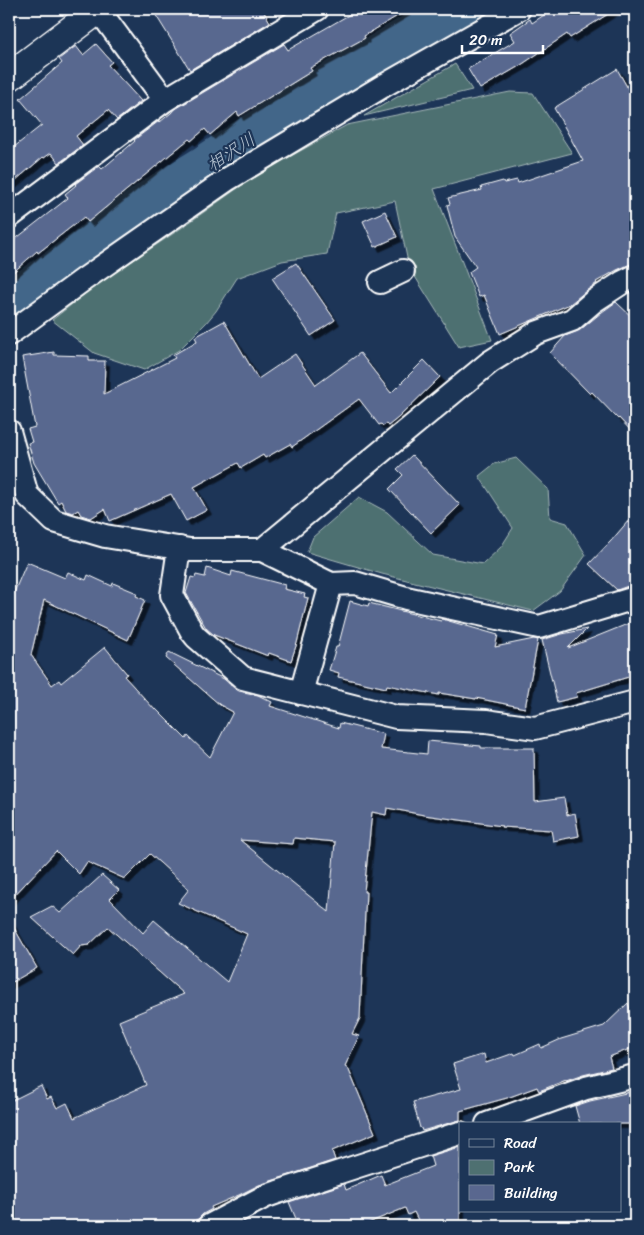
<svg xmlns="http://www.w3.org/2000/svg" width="644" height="1235" viewBox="0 0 644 1235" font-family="Sriracha,'Klee One',sans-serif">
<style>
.green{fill:#4e7071;stroke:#a6b8b8}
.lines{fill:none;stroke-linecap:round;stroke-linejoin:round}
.river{stroke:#436689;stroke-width:49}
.building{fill:#59678f;stroke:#fff;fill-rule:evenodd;filter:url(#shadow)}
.street-casing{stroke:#fff;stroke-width:26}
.secondary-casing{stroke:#fff;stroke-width:31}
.street{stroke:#1d3557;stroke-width:22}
.secondary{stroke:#1d3557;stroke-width:28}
.labels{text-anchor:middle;stroke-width:4.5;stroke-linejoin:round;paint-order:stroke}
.water-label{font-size:18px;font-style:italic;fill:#b4c2d0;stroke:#1d3557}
</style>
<defs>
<filter id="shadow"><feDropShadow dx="4.5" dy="4.5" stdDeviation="0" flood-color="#0009"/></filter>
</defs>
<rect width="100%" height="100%" fill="#1d3557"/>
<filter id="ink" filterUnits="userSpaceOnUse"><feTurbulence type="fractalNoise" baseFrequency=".02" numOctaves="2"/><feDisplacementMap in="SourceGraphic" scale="10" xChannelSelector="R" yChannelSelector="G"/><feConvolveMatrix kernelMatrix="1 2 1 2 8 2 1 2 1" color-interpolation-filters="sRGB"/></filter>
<g filter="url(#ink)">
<g class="green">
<path d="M455,64L472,90L364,116Z"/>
<path d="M510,92L533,93L572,153L434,189L492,340L459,347L409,267L395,201L336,213L327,254L282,261L237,278L216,311L206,323L179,350L144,370L94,353L52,320L95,286L177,231L255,176L347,125Z"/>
<path d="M516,458L548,489L550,518L567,523L586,555L560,591L533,611L382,574L307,552L313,537L359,497L387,512L433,555L483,564L501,547L513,528L479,476L494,464Z"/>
</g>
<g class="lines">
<path class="river" d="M9,307L61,271L156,201L209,168L323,92L462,9"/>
</g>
<g class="building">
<path d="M152,9H262L270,22L190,70Z"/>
<path d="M359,9H409L364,36L365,38L310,68L312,71L239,116L237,112L210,135L205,129L191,141L189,139L88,222L84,217L38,253L37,251L9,276V244L68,198L65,194L76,185L75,184L99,166L102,169L135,141L134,140L159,121L160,122L177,108L284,44L288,50Z"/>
<path d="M553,9H616L570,38L567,34L521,65L480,89L468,69L515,41L510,33L530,19L532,23Z"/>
<path d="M96,44L112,62L108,65L141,101L117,120L108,110L76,136L83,145L59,163L51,153L44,158L43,157L9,186V151L42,125L20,99L62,63L59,59L76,46L83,55Z"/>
<path d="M617,69L635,101V262L617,270L596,282L597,283L586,291L570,304L500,334L484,295L479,297L470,275L469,272L476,267L455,237L447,205L450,204L448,198L482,190L481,187L503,181L504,183L517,180L518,183L583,161L554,108Z"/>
<path d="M385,211L397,237L375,247L363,221Z"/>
<path d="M296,263L335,320L311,336L272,278Z"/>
<path d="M616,302L635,320V435L619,418L618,419L592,392L590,394L550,353L565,336L580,330L602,312Z"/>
<path d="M224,321L258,379L295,354L316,385L360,353L391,393L424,360L440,377L398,418L388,426L386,424L383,426L381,424L379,425L359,399L292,447L290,444L265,458L263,455L241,468L238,463L194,487L207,510L186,521L171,494L110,521L105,509L91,518L81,515L78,510L73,513L66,511L61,501L58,503L34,463L28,443L32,442L28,429L35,427L22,357L54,352V355L89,356V361H105L104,394L175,358L173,355L197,341L195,337Z"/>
<path d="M412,455L460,505L431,533L389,489L403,475L397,469Z"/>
<path d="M635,513V579L628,586L617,590L589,564L611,541Z"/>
<path d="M27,562L65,578L68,572L86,580L88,575L112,586L113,583L137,593L136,596L145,600L128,640L44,600L31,655L52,685L59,680L61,683L105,647L127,674L124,676L155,710L156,709L186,739L188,736L210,757L233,712L220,705L166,658L169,652L224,679L234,688L239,691L258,695L272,702L270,706L339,728L340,723L384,734L381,749L427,754L428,741L481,746V748H534L535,802L564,798L567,815L575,813L579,836L553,841L551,830L501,827L502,826L424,815L387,808L386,815L372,812L364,892H366L363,954L360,1018L352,1034L359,1036L345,1066L348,1068L375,1133L332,1151L335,1160L259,1185L239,1195L211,1207L212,1209L203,1214L198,1219L182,1226H15L9,1209V1102L41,1086L47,1099L51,1097L57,1108L67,1103L74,1118L146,1085L119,1021L184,994L108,927L89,945L81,946L73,955L31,917L52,906L60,913L102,875L119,890L110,899L143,933L154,920L227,982L247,934L178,903L189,889L150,854L125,879L87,862L79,874L56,851L9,901V604ZM294,838L335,842L329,912L240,840L293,844Z"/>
<path d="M207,568L231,576L232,571L285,585L284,589L305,594L304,597L308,598L297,643L291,661L269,653L268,656L214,635L206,628L186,593L191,577L195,578L196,575L205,577Z"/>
<path d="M350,601L368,606L369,603L441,621L442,619L498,635L495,647L534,639L538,640L525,708L476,698V699L439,693V695L387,685L386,688L338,677L339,673L329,670L336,647H338Z"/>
<path d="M635,621V675L576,693L577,697L557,702L542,640L562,634L587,629L568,648Z"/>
<path d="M9,919L37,968L9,984Z"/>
<path d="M628,1003L635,1023V1047L609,1057L612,1068L583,1075L566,1081V1080L539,1091L537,1087L507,1098L460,1111V1120L456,1121L422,1131L421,1128H420L413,1102L461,1089L453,1064L484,1054L486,1063L514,1053L515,1055L540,1044L541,1048L561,1039L604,1026Z"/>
<path d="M635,1091V1124H580L575,1106L590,1101Z"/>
<path d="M460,1147V1226H421L414,1212L408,1215L405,1208L361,1226H299L289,1202L344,1184L346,1190L381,1175L385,1185L433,1166L430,1156Z"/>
</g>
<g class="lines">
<defs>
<g id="street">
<path d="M98,9L165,100"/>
<path d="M9,217L165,100L317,9"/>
<path d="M380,282L403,271"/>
<path d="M9,334L83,280L228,179L383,86L519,9"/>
<path d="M9,431L27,495L54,521L105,536L190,550H262L490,362L536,333L572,320L594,301L623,282L635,276"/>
<path d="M179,548L172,595L192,632L196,637L243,678L396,717L486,721L535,728L635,702"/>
<path d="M262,550L331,584L355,583L406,598L539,627L635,598"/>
<path d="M301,693L331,584"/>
<path d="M487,1124L586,1088L635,1076"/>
<path d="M209,1226L264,1197L278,1192L460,1133"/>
</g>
<path id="secondary" d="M9,77L99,9"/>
</defs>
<use href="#street" class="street-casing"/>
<use href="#secondary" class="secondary-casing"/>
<use href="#street" class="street"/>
<use href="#secondary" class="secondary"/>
</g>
</g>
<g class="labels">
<g class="water-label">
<text transform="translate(231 152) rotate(-33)" y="6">相沢川</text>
</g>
</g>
<rect width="644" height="1235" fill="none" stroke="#1d3557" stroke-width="30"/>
<rect x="15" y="15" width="614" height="1205" fill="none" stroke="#fff" stroke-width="2" filter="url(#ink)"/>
<rect x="459" y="1122" width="162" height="90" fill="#1d3557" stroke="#77869a"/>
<rect x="469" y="1139" width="25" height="8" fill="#1d3557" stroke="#77869a"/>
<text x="504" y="1148" font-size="15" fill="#ffffff">Road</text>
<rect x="469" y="1160" width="25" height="15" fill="#4e7071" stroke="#77869a"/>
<text x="504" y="1172" font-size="15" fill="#ffffff">Park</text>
<rect x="469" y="1185" width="25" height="15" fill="#59678f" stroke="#77869a"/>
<text x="504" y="1198" font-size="15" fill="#ffffff">Building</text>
<path d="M462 45v8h81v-8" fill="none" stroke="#ffffff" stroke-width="2.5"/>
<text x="469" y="45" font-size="15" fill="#ffffff" stroke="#1d3557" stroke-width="4" paint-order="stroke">20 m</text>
</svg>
